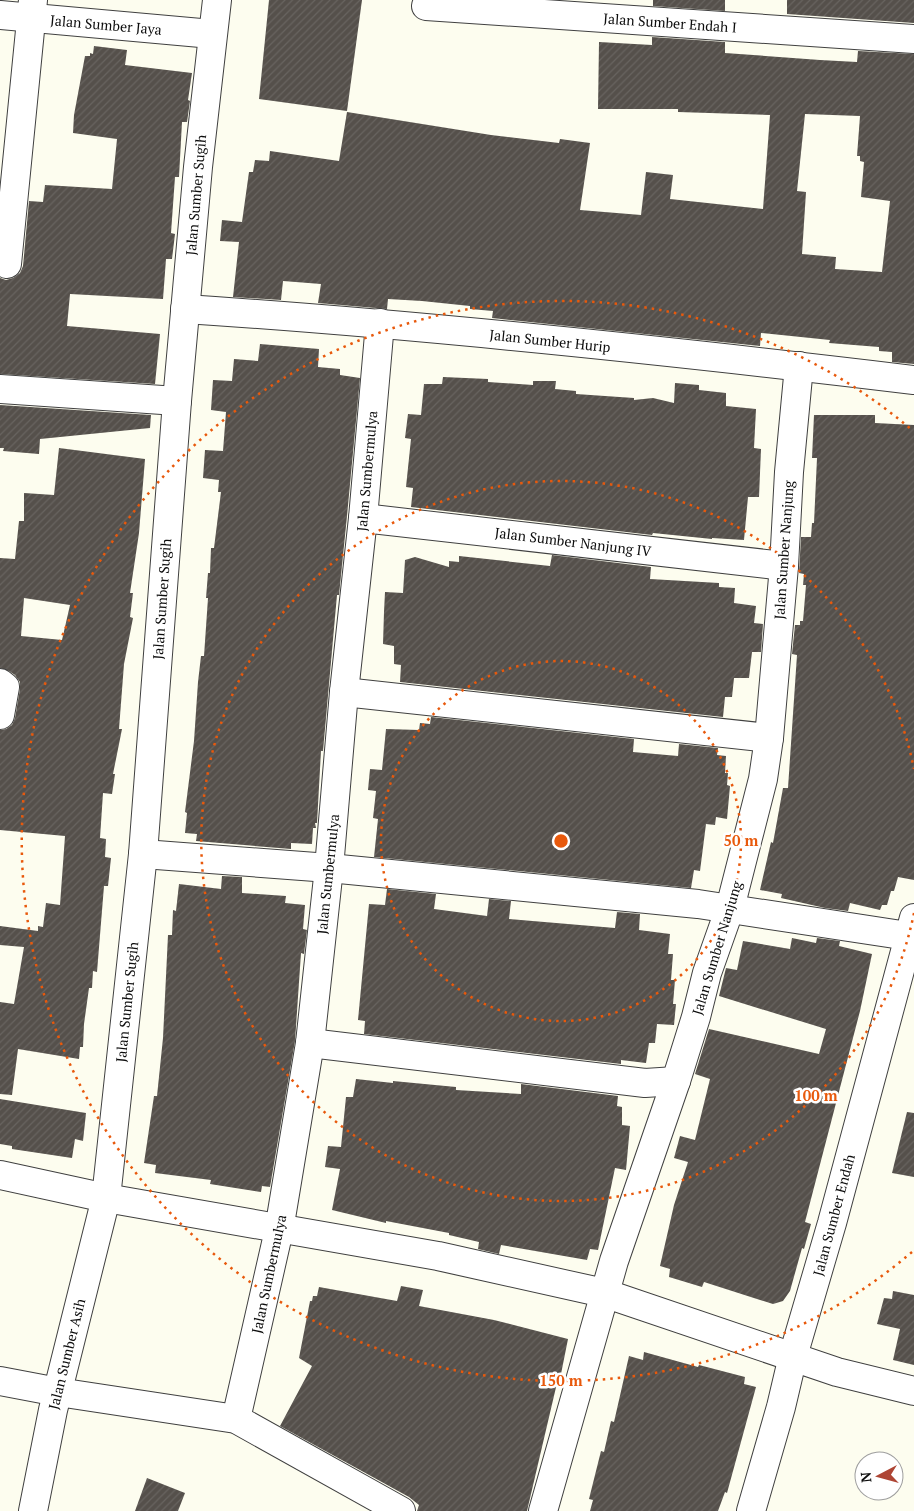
<svg xmlns="http://www.w3.org/2000/svg" width="914" height="1511" viewBox="0 0 914 1511" font-family="'PT Serif',serif">
<style>
.building{fill:url(#building-hatch);fill-rule:evenodd}
.lines{fill:none;stroke-linecap:round;stroke-linejoin:round}
.minor-casing{stroke:#404040;stroke-width:30}
.minor{stroke:#fff;stroke-width:28}
.ring{fill:none;stroke:#e8590c;stroke-width:2.5;stroke-dasharray:2.5 5}
.labels{text-anchor:middle;stroke-width:5;stroke-linejoin:round;paint-order:stroke}
.street-label{font-size:14px;fill:#0d0d0d;stroke:#fff}
.centre{fill:#e8590c;stroke:#fff;stroke-width:2.5}
.ring-label{font-size:15px;text-anchor:middle;font-weight:bold;fill:#e8590c;stroke:#fff;stroke-width:5;stroke-linejoin:round;paint-order:stroke}
</style>
<defs>
<pattern id="building-hatch" width="6" height="6" patternUnits="userSpaceOnUse" patternTransform="scale(1.25)"><rect width="6" height="6" fill="#55504b"/><path d="M-1 1l2-2M0 6l6-6M5 7l2-2" fill="none" stroke="#686460"/></pattern>
</defs>
<rect width="100%" height="100%" fill="#fdfdef"/>
<g class="building">
<path d="M269,0H362L347,111L259,99Z"/>
<path d="M653,0H725V11L653,6Z"/>
<path d="M787,0H914V23L787,14Z"/>
<path d="M652,37L725,42V53L820,60L857,62L858,51L914,54V364L892,362V352L879,351V347L829,343L830,340L761,333L760,346L492,318L493,311L470,309V306L422,301L388,299L387,309L318,303L321,284L283,281L281,300L233,297L239,242L220,241L222,220L242,222L249,172H253L255,160L269,161L270,151L339,161L347,112L491,135L559,143L560,139L590,143L580,210L641,215L646,172L673,175L670,199L763,209L770,115L678,112V109H598L599,42L652,45ZM805,114L860,116L857,156H860V161L864,162L861,197L890,201L882,272L835,269L836,257L802,254L806,192L797,191Z"/>
<path d="M94,46L127,50L125,65L192,73L188,100L190,101L187,122H182L179,177H175L171,233L175,234L172,259H166L163,299L70,294L67,326L160,334L155,384L0,374V278L6,280L13,278L20,273L23,266L29,201L43,202L45,185L112,189L117,139L73,133L74,115L85,56H90V53L93,54Z"/>
<path d="M260,344L319,349L318,367L340,369V375L360,378L347,516L339,595H337L323,751H321L317,823H315L316,828H313L312,844L291,843V849L196,841L197,834L185,833L187,813L185,812L194,741L198,682L201,656H204L208,598H206L208,573H210L211,548H214L221,492H218L219,480L203,478L205,450L223,451L226,412L211,410L213,380L232,381L234,359L258,361Z"/>
<path d="M443,377L488,379V382L533,385V381H556L555,389L576,391V394L634,398V400L653,398L674,403L675,383L699,385V390L726,393V406L756,409L754,448L761,449L759,497H748L744,540L712,538V539L653,533L652,535L411,507L413,488L406,487L411,439L405,438L408,414L421,415L424,384H442Z"/>
<path d="M0,405L151,415L150,428L40,439L39,454L3,451L4,448H0Z"/>
<path d="M814,415H875V423L914,425V880L898,877L894,891H891L887,905H882L880,910L850,903L848,911L825,908L781,898L782,894L760,890L771,842L773,843L783,788H788L797,655L792,654L795,625H800V621H803L806,585H803L804,574L799,573L801,537H811L812,523H814L817,458H812Z"/>
<path d="M59,448L145,459L139,533L130,593H133L130,617L133,618L124,664L119,729H122L113,774H115L112,794L103,793L100,838L106,839L105,857L111,858L108,886H104L97,972L93,971L92,988H89L84,1024L83,1047H80L79,1059L18,1049L12,1095L0,1094V1002L14,1004L24,947L0,945V926L38,931V926L43,927L46,903L60,905L65,836L0,830V730L6,729L12,725L15,718L20,689V682L15,675L9,671L0,668V558L15,559L19,521H24V493L54,495ZM24,598L70,605L62,640L21,636Z"/>
<path d="M552,555L651,567L650,579L719,583V587L735,588L734,603L756,606L754,623L763,624L761,652H752L749,678H734L732,697H725L723,717L400,682L401,665L394,664V646L383,644L384,612L385,592L403,593L405,560L415,557L449,567V561L459,562V556L550,566Z"/>
<path d="M431,717L634,739L633,752L678,756L679,744L718,748L717,755L726,756L725,773H728L727,785L730,786L727,819L716,817L715,825L706,824L700,871L694,870L691,888L374,857L378,819L373,818L376,791L368,790L370,769L382,770L386,729L419,730L420,723L430,724Z"/>
<path d="M222,876L242,877V893L286,896L285,903L305,905L303,929L307,930L304,954L301,953L295,1041L270,1187L262,1186L261,1192L210,1184L211,1180L155,1173L156,1165L144,1163L154,1096H157L163,1038L168,935H172L173,910L176,911L179,884L221,889Z"/>
<path d="M387,889L436,894L434,909L487,916L489,899L511,901L509,919L615,928L617,912L640,914L639,930L670,934L668,954H673L671,980H675L673,1004H676L674,1025L657,1024L655,1043H649L646,1063L621,1060V1064L364,1034L365,1021L358,1020L369,904L385,905Z"/>
<path d="M792,938L816,943L817,938L840,941L839,946L872,954L860,1011L805,1222L811,1224L804,1249L802,1248L790,1291L783,1301L773,1304L704,1282L702,1287L669,1277L670,1269L660,1266L674,1205L688,1162L674,1158L680,1136L695,1140L710,1079L695,1074L709,1029L819,1054L826,1029L719,996L726,968L737,970L743,941L790,949Z"/>
<path d="M356,1079L393,1083V1081L456,1087V1090L521,1094V1084L618,1096L617,1106L622,1107V1125L630,1126L626,1170L615,1168L598,1250L590,1249L587,1260L501,1245L499,1254L478,1249L479,1242L449,1235V1233L386,1221V1223L332,1210L340,1169L325,1167L328,1146L341,1147L346,1097H353Z"/>
<path d="M0,1099L86,1113L83,1141L75,1139L72,1158L12,1149V1146L0,1144Z"/>
<path d="M907,1112L914,1113V1177L892,1173Z"/>
<path d="M401,1286L423,1290L419,1306L494,1320L568,1339L559,1384L557,1383L527,1511H417L419,1505L409,1497L280,1426L312,1366L299,1358L310,1301H312L313,1296H317L319,1287L397,1301Z"/>
<path d="M893,1291L914,1295V1365L893,1360L900,1329L877,1324L884,1298L892,1299Z"/>
<path d="M644,1352L698,1367L699,1365L745,1377L744,1384L756,1387L727,1493L725,1492L718,1511H590L593,1500L589,1499L601,1451L604,1452L611,1421L614,1422L629,1356L643,1360Z"/>
<path d="M147,1478L185,1493L178,1511H135Z"/>
</g>
<g class="lines">
<defs>
<g id="minor">
<path d="M426,6L914,39"/>
<path d="M0,15L212,34"/>
<path d="M7,264L33,0"/>
<path d="M185,309C429,325 672,351 914,380"/>
<path d="M0,389L177,401"/>
<path d="M363,518L784,566"/>
<path d="M0,683L5,687L0,715"/>
<path d="M344,692L769,738"/>
<path d="M143,854L329,868L698,904L908,936"/>
<path d="M310,1043L645,1083L676,1081"/>
<path d="M0,1175L106,1198L438,1256L604,1293L837,1372L914,1391"/>
<path d="M0,1381L58,1392L236,1419L401,1511"/>
<path d="M236,1419L279,1230L310,1043L329,868L344,692L363,518L380,323"/>
<path d="M33,1511L53,1410L106,1198L143,854L177,401L198,167L217,0"/>
<path d="M543,1511L614,1261L676,1081L696,1017L707,973L730,908L763,779L769,738L784,566L789,472L799,366"/>
<path d="M751,1511L781,1407L793,1356L832,1223L914,918"/>
</g>
</defs>
<use href="#minor" class="minor-casing"/>
<use href="#minor" class="minor"/>
</g>
<g class="ring">
<circle cx="561" cy="841" r="180"/>
<path d="M914 913A360 360 0 1 1 914 769"/>
<path d="M912 1252A540 540 0 1 1 912 430"/>
</g>
<g class="labels">
<g class="street-label">
<text transform="translate(670 23) rotate(4)" y="5">Jalan Sumber Endah I</text>
<text transform="translate(106 25) rotate(5)" y="5">Jalan Sumber Jaya</text>
<text transform="translate(196 195) rotate(-85)" y="5">Jalan Sumber Sugih</text>
<text transform="translate(550 341) rotate(6)" y="5">Jalan Sumber Hurip</text>
<text transform="translate(367 471) rotate(-85)" y="5">Jalan Sumbermulya</text>
<text transform="translate(573 542) rotate(7)" y="5">Jalan Sumber Nanjung IV</text>
<text transform="translate(784 550) rotate(-86)" y="5">Jalan Sumber Nanjung</text>
<text transform="translate(162 599) rotate(-86)" y="5">Jalan Sumber Sugih</text>
<text transform="translate(328 874) rotate(-84)" y="5">Jalan Sumbermulya</text>
<text transform="translate(717 948) rotate(-73)" y="5">Jalan Sumber Nanjung</text>
<text transform="translate(127 1002) rotate(-84)" y="5">Jalan Sumber Sugih</text>
<text transform="translate(834 1215) rotate(-75)" y="5">Jalan Sumber Endah</text>
<text transform="translate(269 1274) rotate(-78)" y="5">Jalan Sumbermulya</text>
<text transform="translate(67 1354) rotate(-76)" y="5">Jalan Sumber Asih</text>
</g>
</g>
<circle cx="561" cy="841" r="8" class="centre"/>
<g class="ring-label">
<text x="741" y="846">50 m</text>
<text x="816" y="1101">100 m</text>
<text x="561" y="1386">150 m</text>
</g>
<g transform="translate(879 1476) rotate(264)"><circle r="24" fill="#ffffff" stroke="#9e9e9e"/>
<path d="M0-4L9 19L0 12L-9 19Z" fill="#ae4534"/>
<text y="-8" font-size="14" font-weight="bold" text-anchor="middle" fill="#0d0d0d">N</text>
</g>
</svg>
